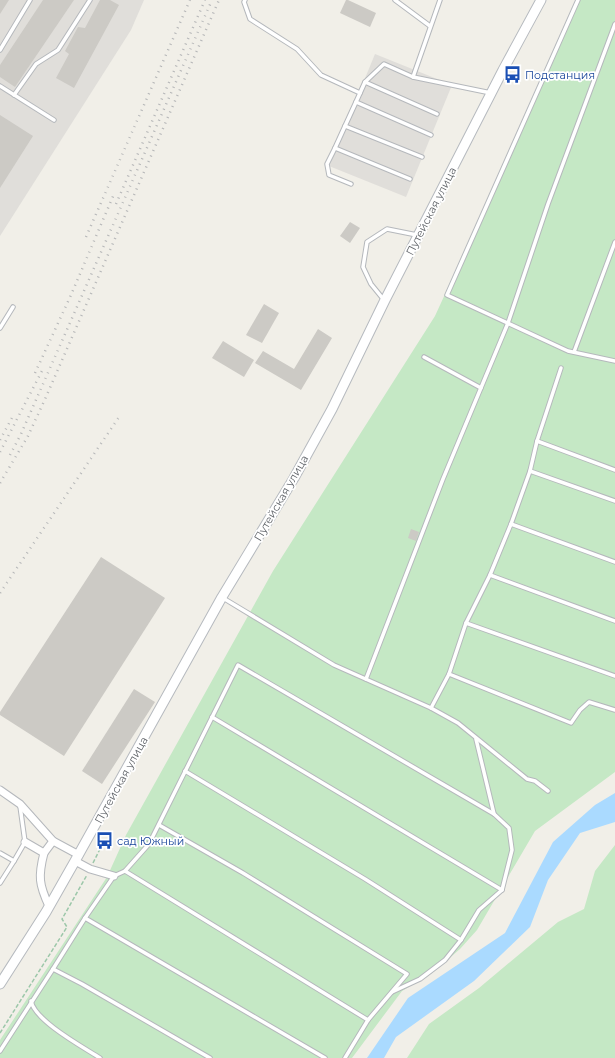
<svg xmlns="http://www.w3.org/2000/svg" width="615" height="1058" viewBox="0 0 615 1058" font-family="Montserrat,sans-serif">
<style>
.industrial{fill:#e0deda}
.green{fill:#c5e8c5}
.water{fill:#aadaff}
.building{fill:#cccac5}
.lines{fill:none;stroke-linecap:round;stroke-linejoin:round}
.lane-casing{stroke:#b5b8bc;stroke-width:5.5}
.street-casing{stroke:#b5b8bc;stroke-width:9}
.secondary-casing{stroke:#b6babf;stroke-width:11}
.path{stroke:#9cc7a9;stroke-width:1.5;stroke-dasharray:4 2;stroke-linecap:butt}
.lane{stroke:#fff;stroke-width:3.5}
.street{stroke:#fff;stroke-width:7}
.secondary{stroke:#fff;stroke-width:9}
.rail{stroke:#b6b7b8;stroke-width:2.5;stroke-dasharray:1 5;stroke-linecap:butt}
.labels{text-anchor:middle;stroke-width:3.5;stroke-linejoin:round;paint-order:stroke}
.transit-label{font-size:11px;fill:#164399;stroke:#fff;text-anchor:start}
.street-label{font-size:11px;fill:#5f6368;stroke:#fff}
</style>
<rect width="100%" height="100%" fill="#f1efe8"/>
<g class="industrial">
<path d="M0,0H144L131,30L0,236Z"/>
<path d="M375,54L452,85L406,197L329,166Z"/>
</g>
<g class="green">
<path d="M580,0H615V772L535,831L477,930L460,949L432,973L402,991L352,1058H0V1040L107,877L126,835L273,571L435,316Z"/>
<path d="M615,845V1058H407L429,1024L479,988L558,922L584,909L595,871Z"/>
</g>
<path class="water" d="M615,793V822L580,833L548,880L530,927L474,981L396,1037L384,1058H367L408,998L505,933L553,842L595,805Z"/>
<g class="building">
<path d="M0,0H9L0,14Z"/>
<path d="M43,0H74L15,87L0,77V65Z"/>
<path d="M100,0H110L119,5L74,88L56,78L69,54L65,51L78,27L85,28Z"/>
<path d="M346,0H348L376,13L370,27L340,13Z"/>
<path d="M0,115L33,136L0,188Z"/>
<path d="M350,222L360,228L350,243L340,236Z"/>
<path d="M264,304L279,313L262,343L246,335Z"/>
<path d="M318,329L332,338L301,390L255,363L263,351L294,369Z"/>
<path d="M223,341L254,360L244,377L212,358Z"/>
<path d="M411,529L419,532L416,541L408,538Z"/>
<path d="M101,557L165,598L64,756L0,715V712Z"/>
<path d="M134,689L155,702L102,784L82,771Z"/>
</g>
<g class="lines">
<defs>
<g id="lane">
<path d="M245,0L244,2L250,19L297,49L321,75L360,93"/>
<path d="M395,0L430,26"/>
<path d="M578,0L447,295L568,351L615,361"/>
<path d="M0,50L30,0"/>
<path d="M413,77L440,0"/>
<path d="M365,82L356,102L431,135"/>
<path d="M0,86L54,120"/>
<path d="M14,95L36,64L58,50L90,0"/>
<path d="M356,102L345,126L422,157"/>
<path d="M437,114L365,82L384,64L413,77L491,93"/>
<path d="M345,126L335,148L410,179"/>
<path d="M335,148L327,164L329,175L351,184"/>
<path d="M384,300L371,284L363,267L367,242L387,229L417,235"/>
<path d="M0,328L13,307"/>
<path d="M574,352L615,242"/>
<path d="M424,357L481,388"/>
<path d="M537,441L561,368"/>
<path d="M530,471L615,501"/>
<path d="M511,524L615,562"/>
<path d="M490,575L615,621"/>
<path d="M223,598L334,665L431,708L458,723L527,779L535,781L548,791"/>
<path d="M466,623L615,676"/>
<path d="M449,674L571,723L580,710L589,702L615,710"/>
<path d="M366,679L443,479L508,323L548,204L615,24"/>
<path d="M431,708L449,674L466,623L490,575L511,524L530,471L537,441L615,470"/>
<path d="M212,717L502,890"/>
<path d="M185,771L365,879L461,940"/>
<path d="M159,825L243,873L407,974L368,1020"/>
<path d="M0,853L14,861L25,842L20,806"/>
<path d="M125,871L114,876L85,918L325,1058"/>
<path d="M0,883L14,861"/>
<path d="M85,918L53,969L82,984L210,1058"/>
<path d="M392,992L420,979L445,960L461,940L479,910L502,890L512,850L509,828L494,814L476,739"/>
<path d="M31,1001C35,1021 83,1047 100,1058"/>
<path d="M0,1051L53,969"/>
<path d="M345,1058L368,1020L125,871L149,844L238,665L494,814"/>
</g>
<g id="street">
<path d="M0,790L20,804L53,841L79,855"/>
<path d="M25,842L44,853C38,876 39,885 49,906"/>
<path d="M44,853L53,841"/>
<path d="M75,861L90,869L114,876"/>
</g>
<path id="secondary" d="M0,984L46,912L75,861L222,597L294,478L332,409L385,300L503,70L541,0"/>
</defs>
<use href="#lane" class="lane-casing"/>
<use href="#street" class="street-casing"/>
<use href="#secondary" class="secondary-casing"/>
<g class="path">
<path d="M93,863L104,841"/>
<path d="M0,1033L67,927L62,919L87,875"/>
</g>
<use href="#lane" class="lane"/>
<use href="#street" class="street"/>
<use href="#secondary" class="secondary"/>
<g class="rail">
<path d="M116,204L205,0"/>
<path d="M86,237L190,0"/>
<path d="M35,373L71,295L114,194"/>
<path d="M0,440L14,414"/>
<path d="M0,452L44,367"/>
<path d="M10,455L21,434L212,0"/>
<path d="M0,483L28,436L46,397L219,0"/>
<path d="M0,593L119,417"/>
</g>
</g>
<defs>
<symbol id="bus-bare" viewBox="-9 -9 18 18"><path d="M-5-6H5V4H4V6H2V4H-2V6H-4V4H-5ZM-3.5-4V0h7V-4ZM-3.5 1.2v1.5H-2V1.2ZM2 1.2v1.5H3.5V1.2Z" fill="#1a4fb4" stroke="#fff" stroke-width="2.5" paint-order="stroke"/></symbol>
</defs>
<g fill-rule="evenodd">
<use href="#bus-bare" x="500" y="62" width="25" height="25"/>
<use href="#bus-bare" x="92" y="828" width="25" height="25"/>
</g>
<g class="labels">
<g class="transit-label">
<text x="525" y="79">Подстанция</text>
<text x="117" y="845">сад Южный</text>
</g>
<g class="street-label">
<text transform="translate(431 211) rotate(-63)" y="4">Путейская улица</text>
<text transform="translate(281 498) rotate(-60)" y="4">Путейская улица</text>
<text transform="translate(121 780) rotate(-61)" y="4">Путейская улица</text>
</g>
</g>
</svg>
